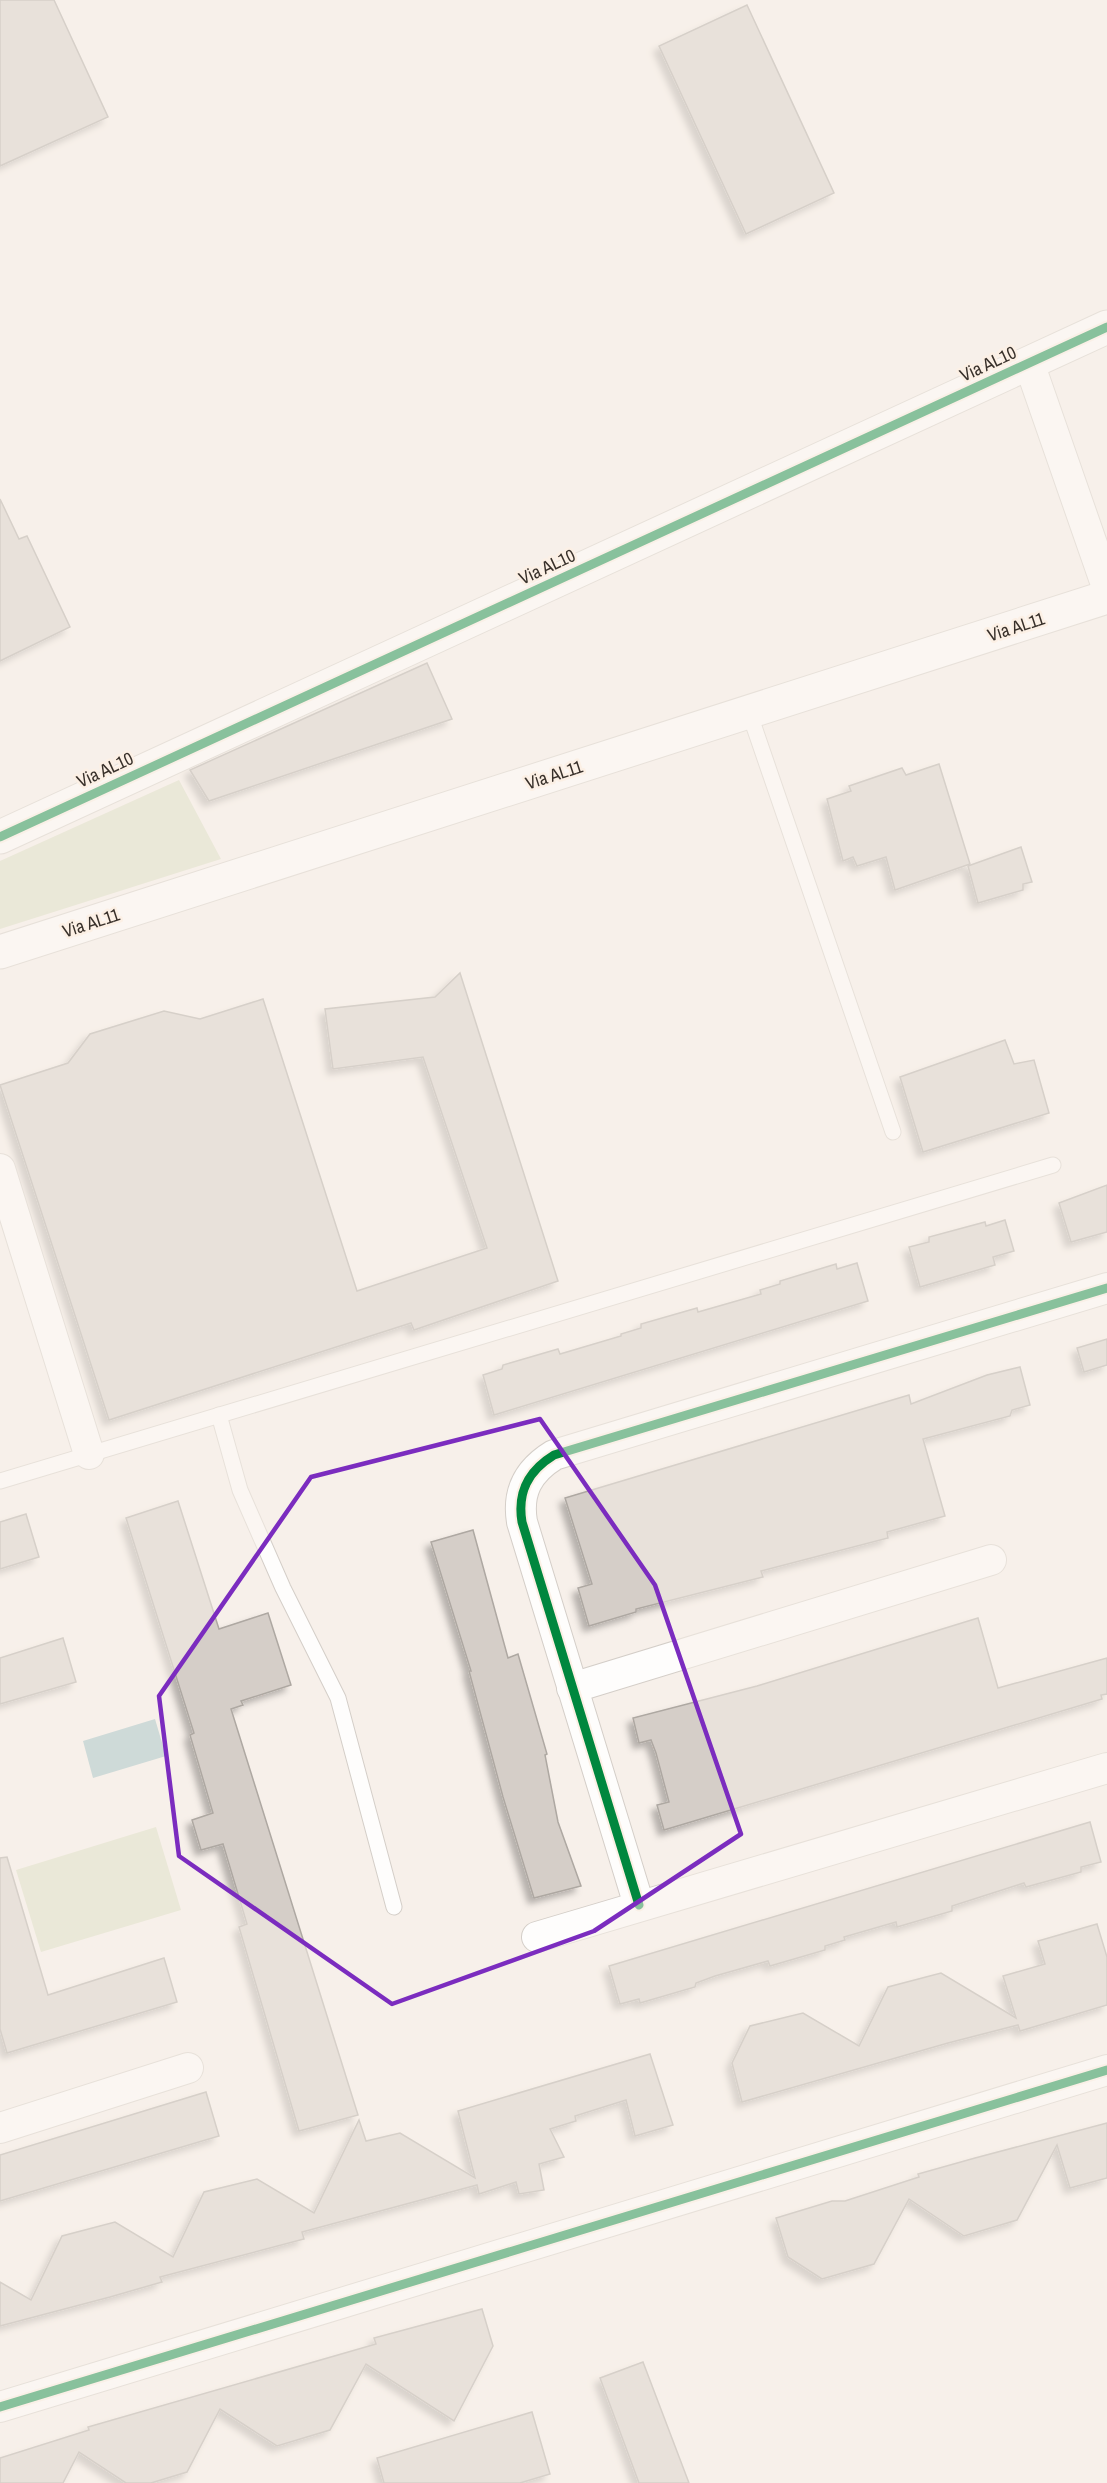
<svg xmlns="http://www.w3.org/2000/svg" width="1107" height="2483" viewBox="0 0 1107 2483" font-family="'Archivo Narrow',sans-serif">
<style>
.green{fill:#daddc4}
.water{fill:#9cbec4}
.building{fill:#d5cec8;stroke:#aea8a2;stroke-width:1.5;filter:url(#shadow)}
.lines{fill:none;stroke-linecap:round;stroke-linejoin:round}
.lane-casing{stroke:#d4cec8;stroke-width:17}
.street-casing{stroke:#d4cec8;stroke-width:32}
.secondary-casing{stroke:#d4cec8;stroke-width:35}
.lane{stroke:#fefdfc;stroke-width:15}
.street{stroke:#fefdfc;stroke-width:30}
.secondary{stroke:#fefdfc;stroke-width:33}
.cycleway-casing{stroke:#fcf0e5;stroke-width:13}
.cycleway{stroke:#00873e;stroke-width:9}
.marked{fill:none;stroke:#7b2cbf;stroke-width:4.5;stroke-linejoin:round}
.labels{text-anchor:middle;stroke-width:5;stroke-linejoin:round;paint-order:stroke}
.street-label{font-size:18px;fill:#38302a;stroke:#fcf0e5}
</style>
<defs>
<filter id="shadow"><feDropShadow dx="-5.5" dy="5.5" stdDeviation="3" flood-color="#0004"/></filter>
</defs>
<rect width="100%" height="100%" fill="#f7f0ea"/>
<g class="green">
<path d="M179,780L221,859L0,929V861Z"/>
<path d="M156,1827L181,1910L41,1952L16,1870Z"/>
</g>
<path class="water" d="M155,1719L166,1756L93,1778L83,1741Z"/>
<g class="building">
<path d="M0,0H54L108,117L0,166Z"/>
<path d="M747,5L834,193L746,234L659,46Z"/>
<path d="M0,499L19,539L27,536L70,627L0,661Z"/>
<path d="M427,663L452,719L209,801L190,770Z"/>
<path d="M939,764L970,864L895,890L886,857L857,866L853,857L843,861L827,799L851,791L849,786L902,768L906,775Z"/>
<path d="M1021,847L1032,882L1023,884V890L978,903L968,866Z"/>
<path d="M460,973L558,1281L414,1330L411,1323L109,1420L0,1085L68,1063L90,1034L164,1011L200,1019L263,999L357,1291L487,1248L423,1057L333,1069L325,1009L435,997Z"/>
<path d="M1005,1040L1014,1064L1034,1060L1049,1113L923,1152L900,1077Z"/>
<path d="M1107,1185V1232L1071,1242L1059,1203Z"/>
<path d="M1005,1220L1014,1251L993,1257L995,1265L920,1287L909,1247L929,1242V1237L985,1222L986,1226Z"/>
<path d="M857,1263L868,1301L494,1415L483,1375L502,1369L503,1365L558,1349L560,1354L621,1336V1334L641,1328V1324L697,1308L698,1312L761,1294L760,1290L780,1284V1281L836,1264L837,1269Z"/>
<path d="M1107,1339V1365L1084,1372L1077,1348Z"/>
<path d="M1020,1367L1030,1405L1012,1410L1010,1416L923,1439L945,1516L887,1532L888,1538L761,1571L763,1577L636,1609V1612L589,1626L578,1588L592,1584L565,1498L909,1395L911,1404L987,1375Z"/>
<path d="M178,1501L219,1629L268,1613L291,1685L241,1701L243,1705L231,1709L358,2115L299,2131L239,1927L247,1924L223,1844L201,1850L192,1820L213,1813L190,1735L194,1733L126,1518Z"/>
<path d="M26,1514L39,1557L0,1569V1522Z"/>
<path d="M473,1530L508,1658L518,1654L547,1754L545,1755L558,1822L581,1886L534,1898L503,1797L469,1671H471L431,1542Z"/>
<path d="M978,1618L998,1688L1107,1658V1694L1101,1695L1102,1699L664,1830L657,1805L669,1802L656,1753L651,1740L639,1743L633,1718L757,1686Z"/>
<path d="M63,1638L76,1682L0,1704V1658Z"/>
<path d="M1090,1822L1101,1862L1081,1867V1872L1026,1887L1024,1883L952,1906V1911L897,1927L896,1922L844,1937L845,1940L825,1946V1950L770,1966L768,1961L715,1976L696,1983L695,1987L640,2003L639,1999L620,2004L609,1966Z"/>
<path d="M7,1857L48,1995L164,1958L177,2002L7,2053L0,2029V1858Z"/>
<path d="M1097,1924L1107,1957V2005L1020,2031L1018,2025L948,2043L742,2102L732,2063L750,2026L803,2013L859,2046L888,1987L941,1973L1016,2018L1003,1976L1045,1964L1038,1941Z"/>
<path d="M650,2054L673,2125L635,2136L626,2100L575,2116L576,2121L550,2129L564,2157L539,2164L544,2190L519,2194L516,2182L479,2194L477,2185L302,2232L304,2239L160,2277L162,2282L110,2297L0,2326V2282L31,2300L62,2236L115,2222L173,2257L204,2192L257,2179L314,2213L359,2120L366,2141L400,2133L475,2178L458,2111Z"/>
<path d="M206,2092L219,2136L0,2201V2155Z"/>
<path d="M1107,2123V2178L1070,2188L1057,2145L1017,2220L964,2236L909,2199L874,2264L822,2279L788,2257L776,2218L832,2201H845L919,2177L918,2174L975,2158Z"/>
<path d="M482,2309L493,2346L454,2421L366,2364L330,2430L277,2446L220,2409L187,2472L151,2483H126L79,2452L63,2483H0V2458L89,2430L88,2427L376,2344L374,2338Z"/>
<path d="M643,2362L689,2483H639L600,2378Z"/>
<path d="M532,2412L550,2474L520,2483H384L377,2458Z"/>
</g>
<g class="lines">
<defs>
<g id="lane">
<path d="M749,712L893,1132"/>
<path d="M219,1415L240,1490L283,1588L338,1698L394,1907"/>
<path d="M0,1481L1053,1165"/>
</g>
<g id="street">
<path d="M1029,363L1107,587"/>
<path d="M0,1169L89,1454"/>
<path d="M572,1688L991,1560"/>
<path d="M639,1905L522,1522C517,1492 528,1471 554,1455L1107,1288"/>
<path d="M537,1937L1107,1768"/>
<path d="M0,2128L188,2068"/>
<path d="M0,2407L1107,2070"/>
</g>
<g id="secondary">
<path d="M0,837L1107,327"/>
<path d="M0,952L1107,597"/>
</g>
</defs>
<use href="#lane" class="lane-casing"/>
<use href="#street" class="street-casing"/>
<use href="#secondary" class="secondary-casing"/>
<use href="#lane" class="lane"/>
<use href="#street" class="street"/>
<use href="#secondary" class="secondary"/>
<defs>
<g id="cycleway">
<path d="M0,837L1107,327"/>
<path d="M639,1905L522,1522C517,1492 528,1471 554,1455L1107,1288"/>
<path d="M0,2407L1107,2070"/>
</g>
</defs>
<use href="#cycleway" class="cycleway-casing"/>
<use href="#cycleway" class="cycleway"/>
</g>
<path d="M0 0H1107V2483H0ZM540,1419L655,1585L741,1834L594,1931L392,2004L179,1856L159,1696L311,1477Z" fill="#f7f0ea" fill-opacity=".55" fill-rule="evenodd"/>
<path class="marked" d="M540,1419L655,1585L741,1834L594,1931L392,2004L179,1856L159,1696L311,1477Z"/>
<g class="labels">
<g class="street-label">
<text transform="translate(988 364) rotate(-25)" y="6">Via AL10</text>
<text transform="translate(547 567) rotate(-25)" y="6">Via AL10</text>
<text transform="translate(1016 627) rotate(-18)" y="6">Via AL11</text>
<text transform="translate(105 770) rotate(-25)" y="6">Via AL10</text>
<text transform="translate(554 775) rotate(-18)" y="6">Via AL11</text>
<text transform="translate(91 923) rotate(-18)" y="6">Via AL11</text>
</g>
</g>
</svg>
